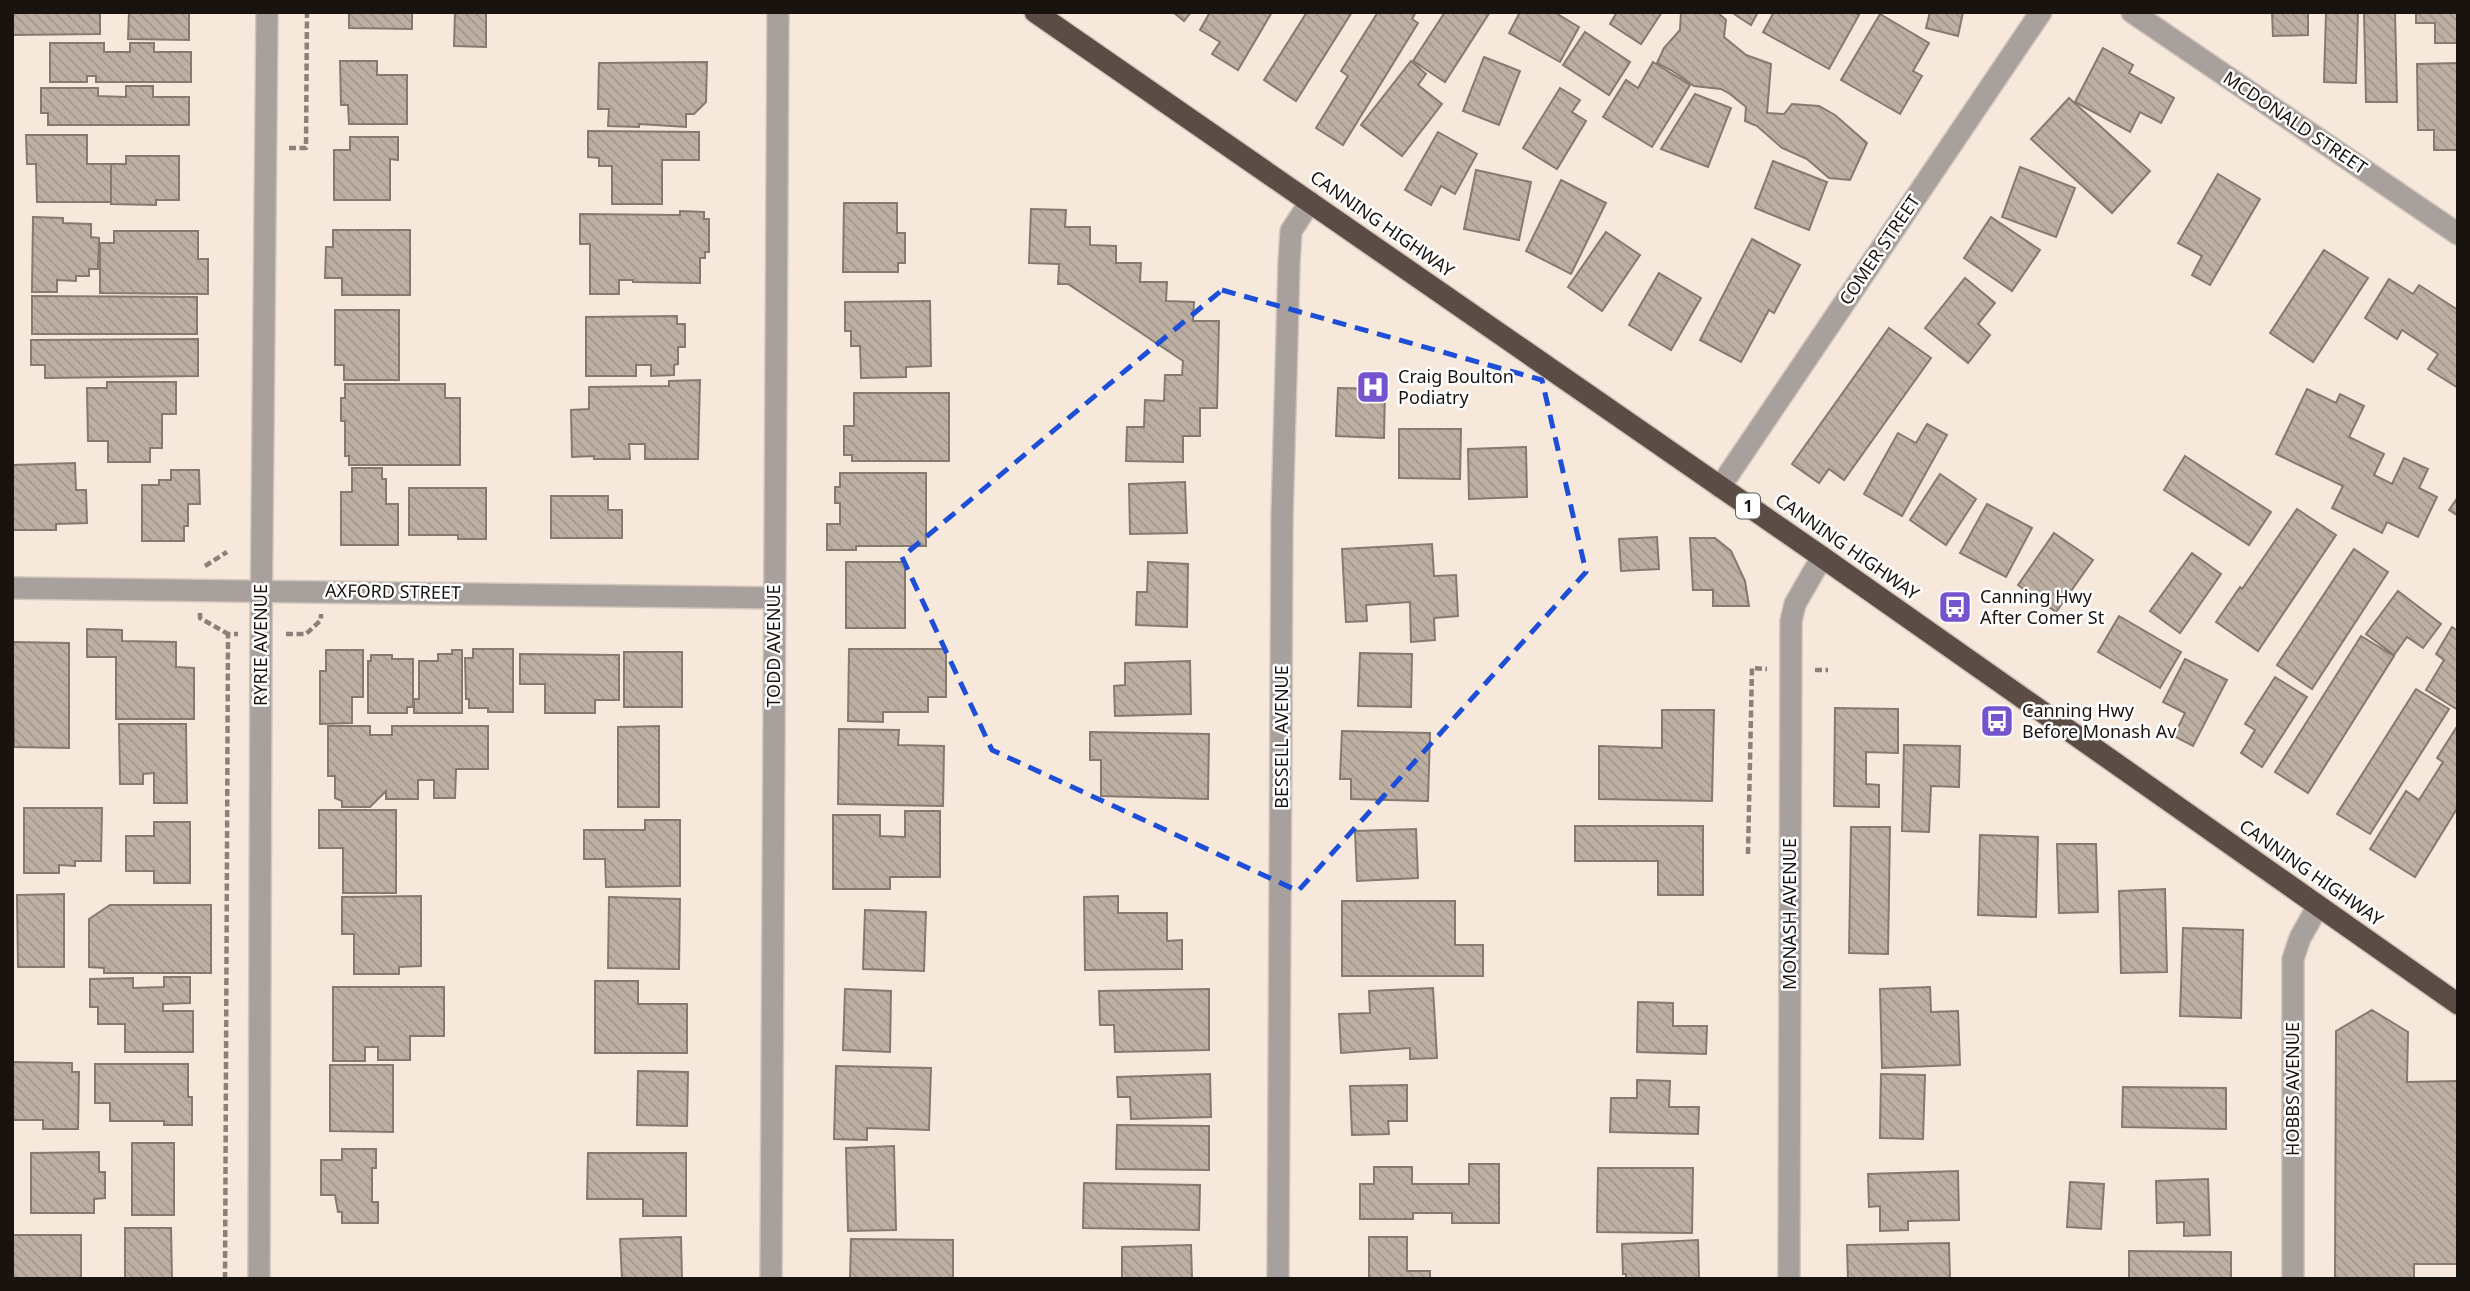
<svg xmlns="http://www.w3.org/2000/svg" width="2470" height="1291" viewBox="0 0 2470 1291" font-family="'Noto Sans',sans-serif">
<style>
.building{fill:url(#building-back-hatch);stroke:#86796e;stroke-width:2}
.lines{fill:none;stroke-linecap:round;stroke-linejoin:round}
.minor-casing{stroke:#d3c6bb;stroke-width:24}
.highway-casing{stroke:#d3c6bb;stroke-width:24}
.path{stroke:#8b8179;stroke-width:4.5;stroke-dasharray:7 3.5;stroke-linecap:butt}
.minor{stroke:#a8a09d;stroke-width:21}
.highway{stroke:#5c4c46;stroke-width:21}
.marked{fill:none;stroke:#1d4ed8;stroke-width:5;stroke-dasharray:14 9;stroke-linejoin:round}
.labels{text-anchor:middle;stroke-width:5;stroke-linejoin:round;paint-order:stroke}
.shield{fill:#fff;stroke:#5d5a57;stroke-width:2}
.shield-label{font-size:16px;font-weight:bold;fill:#18130f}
.street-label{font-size:18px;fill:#18130f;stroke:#fff}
.poi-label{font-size:18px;fill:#18130f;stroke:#fff;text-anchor:start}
</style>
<defs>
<pattern id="building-back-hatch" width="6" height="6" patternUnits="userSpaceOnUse" patternTransform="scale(1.75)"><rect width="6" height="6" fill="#beafa3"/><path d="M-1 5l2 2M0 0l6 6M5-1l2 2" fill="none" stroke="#a3968b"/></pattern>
</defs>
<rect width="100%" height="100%" fill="#f7e8dc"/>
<g class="building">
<path d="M12,12H100V34L12,35Z"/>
<path d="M129,12H189V40L128,39Z"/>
<path d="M349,12H412V29L349,28Z"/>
<path d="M455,12H490L486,13V47L454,46Z"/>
<path d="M1173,12H1191L1184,21Z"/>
<path d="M1210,12H1272L1238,70L1212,54L1220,42L1200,30Z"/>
<path d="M1307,12H1352L1296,101L1264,80Z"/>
<path d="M1378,12H1416L1412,19L1418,23L1343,145L1316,128L1348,76L1341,71Z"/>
<path d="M1445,12H1490L1445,82L1413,61Z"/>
<path d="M1520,12H1554L1579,27L1560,62L1509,33Z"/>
<path d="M1617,12H1662L1641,44L1610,24Z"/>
<path d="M1681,12H1717L1726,20L1724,37L1746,55L1771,64L1767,113L1784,114L1792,104L1819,106L1835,115L1867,143L1850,180L1829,178L1807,159L1782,148L1757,126L1745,121L1746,107L1730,94L1721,89L1694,86L1671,70L1657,63L1664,48L1680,30Z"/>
<path d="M1731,12H1758L1751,25Z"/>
<path d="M1774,12H1853L1859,15L1829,69L1763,32Z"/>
<path d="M1930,12H1963L1958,36L1926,28Z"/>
<path d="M2272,12H2308V35L2273,36Z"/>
<path d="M2326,12H2358L2356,83L2324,82Z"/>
<path d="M2364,12H2395L2397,102H2366Z"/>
<path d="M2416,12H2457V43H2435V23H2416Z"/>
<path d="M1880,14L1929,43L1913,71L1922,76L1900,114L1841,80Z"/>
<path d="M1585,32L1630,62L1609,95L1563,65Z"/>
<path d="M50,43H104V52H130V43H154V52H191V82H96V76H87V82H50Z"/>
<path d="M2103,48L2133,65L2129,73L2174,98L2161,123L2140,112L2130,132L2075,102Z"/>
<path d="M1484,57L1520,71L1499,125L1463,111Z"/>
<path d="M340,61H377V75H407V124H349L348,105H341Z"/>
<path d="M1411,61L1426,74L1418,85L1442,104L1402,156L1361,125Z"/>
<path d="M707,62L706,102L694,114H686V127L639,124V127L608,126L609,109H598L599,63Z"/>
<path d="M1653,62L1690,85L1652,147L1603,117L1626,80L1638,88Z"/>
<path d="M2458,63V150H2434V130H2418L2417,64Z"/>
<path d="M126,86H153V97H189V125H48V113H41V88H98V96L126,97Z"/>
<path d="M1560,88L1580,100L1572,112L1586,121L1557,169L1523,148Z"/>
<path d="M1695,94L1731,108L1708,167L1661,149Z"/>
<path d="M2069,98L2150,171L2112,213L2031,139Z"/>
<path d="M588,131L699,132V160H662V204H612V166H599V158L588,157Z"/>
<path d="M1438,132L1477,154L1455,194L1441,186L1431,205L1405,190Z"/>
<path d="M26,135H87V164H111V202H37L36,164H27Z"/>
<path d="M350,137H398V160L390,159V200H334V150H350Z"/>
<path d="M126,156H179V200H156V205L111,204V164H126Z"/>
<path d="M1773,161L1827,182L1809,230L1755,208Z"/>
<path d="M2020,167L2075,188L2056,237L2002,217Z"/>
<path d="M1476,170L1531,182L1519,240L1464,229Z"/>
<path d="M2218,174L2260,199L2210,285L2192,275L2202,256L2178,243Z"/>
<path d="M1561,180L1606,203L1571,274L1526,251Z"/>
<path d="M844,203H897V233H905V263H898V272H843Z"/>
<path d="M1031,209L1066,210L1065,227H1090V245L1116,246V263H1141L1140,282H1167L1166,301L1194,302L1193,321H1219L1217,408H1200V436H1183V462L1126,461L1127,427H1144L1145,400L1164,401L1165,375H1182L1183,361L1068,284H1058L1059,264L1029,263Z"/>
<path d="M680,211L704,212V219H709V252H705V258H700V283L633,282V280H619V294H590V244H580V214L680,215Z"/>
<path d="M33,217L63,218V223L91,224V237L99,238L98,269H89V276H76V281L57,280V292H32Z"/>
<path d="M1991,217L2040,250L2012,291L1964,258Z"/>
<path d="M333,230H410V295H342V278H325L326,247H333Z"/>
<path d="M114,231H198V259H208V294L100,293V243H114Z"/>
<path d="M1606,232L1640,255L1602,311L1568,287Z"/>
<path d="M1752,239L1800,265L1774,313L1769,310L1741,362L1700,340Z"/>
<path d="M2324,250L2368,278L2313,362L2270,333Z"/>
<path d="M1659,273L1701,298L1671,350L1629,325Z"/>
<path d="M1965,278L1995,303L1978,324L1990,335L1968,363L1925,328Z"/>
<path d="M2389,279L2413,294L2419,285L2458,310V388L2428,369L2438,354L2402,330L2397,339L2365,318Z"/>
<path d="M32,296L197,297V334H32Z"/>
<path d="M930,301L931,366L906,367V377L861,378L860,346H851V331H845V302Z"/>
<path d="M335,310H399V380H344V365H335Z"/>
<path d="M677,316V324H685V347H678V364L674,365V375L651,376V365H636V376H586V317Z"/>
<path d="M1889,328L1931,358L1844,480L1829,469L1819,483L1792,464Z"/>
<path d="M198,339V376L45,378V365H31V340Z"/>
<path d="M700,380L698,459H645V444H629L630,459H594V456L572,457L571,410L589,409V387L669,386V381Z"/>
<path d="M107,382H176V414H162V448H150V462H108V441H88L87,388H107Z"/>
<path d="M345,384H445V398H460V465H349V456H345V421H341V398H345Z"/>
<path d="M1338,388L1385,389L1384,438L1336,436Z"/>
<path d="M2307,389L2336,403L2340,394L2364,406L2349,437L2384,454L2374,475L2392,484L2404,458L2428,469L2419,488L2437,497L2418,537L2387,522L2382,533L2332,508L2343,486L2276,454Z"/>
<path d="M854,393H949V461H852V455H844V426H854Z"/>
<path d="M1927,424L1947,435L1902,516L1864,494L1898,433L1916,443Z"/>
<path d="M1399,429H1461L1460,479L1399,478Z"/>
<path d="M1526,447L1527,497L1469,499L1468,449Z"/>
<path d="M2185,456L2271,512L2249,545L2164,490Z"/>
<path d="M75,463L76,490H86L87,523L56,524V530H12V465Z"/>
<path d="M352,468H382V479H386V504H398V545H341V492H352Z"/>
<path d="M171,470H199L200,504H188V526H184V541H142V485H159V480H171Z"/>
<path d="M840,473H926V546H856V550H827V524H840V503H835V487H840Z"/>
<path d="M1940,474L1976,499L1946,545L1910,520Z"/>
<path d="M1185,482L1187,533L1130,534L1129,484Z"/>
<path d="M409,488H486V539H458V535H409Z"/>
<path d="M551,496H608V510H622V538H551Z"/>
<path d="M2458,497V516L2449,510Z"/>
<path d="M1987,504L2032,528L2006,577L1960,553Z"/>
<path d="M2297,509L2336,535L2258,651L2216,622L2240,587L2242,589Z"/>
<path d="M2054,533L2093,560L2056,612L2018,585Z"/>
<path d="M1657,537L1659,569L1621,571L1619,539Z"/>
<path d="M1690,538H1715L1731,551L1745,581L1749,606H1713V590H1693Z"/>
<path d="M1432,544L1434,576L1456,575L1458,616L1434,618L1435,640L1411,642L1410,602L1366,605L1367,621L1346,622L1342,549Z"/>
<path d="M2354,549L2388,572L2312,689L2277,665Z"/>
<path d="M2192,553L2221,574L2180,633L2150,611Z"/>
<rect x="846" y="562" width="59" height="66"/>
<path d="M1148,562L1188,564L1187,627L1136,625L1137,592H1147Z"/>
<path d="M2398,591L2441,624L2423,648L2407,637L2394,655L2366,634Z"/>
<path d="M2119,616L2181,652L2160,688L2098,652Z"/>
<path d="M2452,627L2458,631V710L2426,690L2444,660L2436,654Z"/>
<path d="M87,629L122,630V641L176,642V667L194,668V719H116V657H87Z"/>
<path d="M2361,636L2394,656L2308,793L2275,772Z"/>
<path d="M12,642L69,643V748L14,747Z"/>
<path d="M473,649H513V712H488V708H469V699H466L465,658H473Z"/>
<path d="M849,649H946V697H928V712H883V722L848,721Z"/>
<path d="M326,650H363V697H352V723L320,724V671H326Z"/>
<path d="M452,650H462V713H414V699H419V661H438V654H452Z"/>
<rect x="624" y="652" width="58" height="55"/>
<path d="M1360,653L1412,654L1411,707L1358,706Z"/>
<path d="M520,654L619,655V700H595V713H545V684H520Z"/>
<path d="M371,655H392V659H413V707H407V713H368V661H371Z"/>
<path d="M2185,659L2227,680L2193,746L2174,736L2185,713L2163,702Z"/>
<path d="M1190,661L1191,714L1115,716L1114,686L1125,685V663Z"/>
<path d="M2275,677L2307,697L2262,767L2241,753L2255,730L2245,724Z"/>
<path d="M2416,689L2449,709L2370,834L2337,814Z"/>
<path d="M1835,708L1898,709V753L1866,752V784L1879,785V807L1834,806Z"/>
<path d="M1662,710H1714L1712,801L1599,799V746L1662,748Z"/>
<path d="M119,724H186L187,803H154V773L143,774V784H120Z"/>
<path d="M2458,725V807L2415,877L2370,849L2406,791L2419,800L2443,762L2437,758Z"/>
<path d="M328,726H370V735H392V726H488V769H456L455,798H434V780H418V799H386V791L370,807H342V801L335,798V776H328Z"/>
<path d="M659,726V807H618V727Z"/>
<path d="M839,729L899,730L898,745L944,746L943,806L838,804Z"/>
<path d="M1342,731L1430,733L1428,801L1351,799V779H1340Z"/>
<path d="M1090,732L1209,734L1208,799L1101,796V760H1090Z"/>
<path d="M1904,745L1960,746L1959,787L1931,786L1929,832L1902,831Z"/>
<path d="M24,808H102L101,861H75V866L59,865V873H24Z"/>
<path d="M319,810H396V893H343V848H319Z"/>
<path d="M905,811H940V877H890V889H833V815H880V836L905,837Z"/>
<path d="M645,820H680V886L606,887L605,859H584V830H645Z"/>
<path d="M154,822H190V883H154V871H126V836H154Z"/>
<path d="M1575,826H1703V895H1658V861H1575Z"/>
<path d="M1851,827H1890L1888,954L1849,953Z"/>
<path d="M1416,829L1418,878L1357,881L1355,831Z"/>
<path d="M1980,835L2038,837L2036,917L1978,915Z"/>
<path d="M2057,844H2096L2098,912L2059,913Z"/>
<path d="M2165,889L2167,972L2121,973L2119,891Z"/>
<path d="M64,894V967H18L17,895Z"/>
<path d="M421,896V966L399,967V974H354V934H342V897Z"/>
<path d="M1118,896V913H1167V941L1182,940V969L1085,970L1084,897Z"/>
<path d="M609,897L680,899L679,969L608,968Z"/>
<path d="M1342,901H1455V945H1483V976H1342Z"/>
<path d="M110,905H211V973H104V968L89,967V919Z"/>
<path d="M865,910L926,912L924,971L863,969Z"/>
<path d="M2183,928L2243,930L2241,1018L2180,1016Z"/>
<path d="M164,977H190V1003L163,1004V1011H193V1052H125V1024H98V1007H90V979L133,978V988L164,987Z"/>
<path d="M595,981H638V1004H687V1053H595Z"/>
<path d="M333,987H444V1036H410V1060H378V1047H365V1061H333Z"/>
<path d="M1930,987L1931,1012L1958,1011L1960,1065L1882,1068L1880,989Z"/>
<path d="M1433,988L1437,1058L1410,1059V1048L1341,1053L1339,1014L1370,1013L1369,991Z"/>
<path d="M845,989L891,991L890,1052L843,1050Z"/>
<path d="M1209,989V1050L1115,1052L1114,1025H1100L1099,991Z"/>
<path d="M1638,1002L1673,1003V1026H1707L1706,1054L1637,1052Z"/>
<path d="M2372,1010L2408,1032L2407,1082L2458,1081V1264H2414V1279H2335L2336,1031Z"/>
<path d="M12,1062L72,1063V1072H79L78,1129H43V1120H12Z"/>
<path d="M95,1064H188V1097H192V1125H164V1121H110V1103H95Z"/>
<path d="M330,1065H393V1132L330,1131Z"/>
<path d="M836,1066L931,1068L929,1130L867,1128V1140L834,1139Z"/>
<path d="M638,1071L688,1072L687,1126L637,1125Z"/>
<path d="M1210,1074L1211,1117L1131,1119L1130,1097H1118L1117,1077Z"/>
<path d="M1881,1074L1925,1075L1923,1139L1880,1138Z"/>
<path d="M1637,1080L1670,1081L1669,1107H1699L1698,1134L1610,1132L1611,1098H1637Z"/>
<path d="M1407,1085V1121H1388L1389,1134L1352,1135L1350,1086Z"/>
<path d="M2123,1087L2226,1088V1129L2122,1127Z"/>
<path d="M1117,1125L1209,1126V1170L1116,1169Z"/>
<rect x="132" y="1143" width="42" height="72"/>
<path d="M894,1146L896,1230L848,1231L846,1148Z"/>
<path d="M342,1149H376V1168H372V1202H378V1223H342V1212H338L335,1195H321V1160H342Z"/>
<path d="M99,1152V1172H105V1198L94,1199V1213H31V1153Z"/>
<path d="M588,1153H686V1216H643V1199H587Z"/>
<path d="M1469,1164H1499V1223H1452V1213H1413V1219H1360V1184H1374V1167H1412V1184H1469Z"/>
<path d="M1598,1168H1693L1692,1233L1597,1232Z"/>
<path d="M1958,1171L1959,1220L1908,1221V1230L1880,1231V1206L1869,1207L1868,1174Z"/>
<path d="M2208,1179L2210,1235L2184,1236V1222L2157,1223L2156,1181Z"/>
<path d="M2070,1182L2104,1184L2101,1229L2067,1227Z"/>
<path d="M1084,1183L1200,1185L1199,1230L1083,1228Z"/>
<path d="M125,1228H171L172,1279H125Z"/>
<rect x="12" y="1235" width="69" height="44"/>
<path d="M681,1237L682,1279H622L620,1239Z"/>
<path d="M1369,1237H1407V1271H1430V1279H1369Z"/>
<path d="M851,1239L953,1240V1279H832H850Z"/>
<path d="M1698,1240L1699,1279H1626V1274H1623L1622,1244Z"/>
<path d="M1949,1243L1950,1279H1848L1847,1245Z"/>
<path d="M1191,1245L1192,1279H1122V1247Z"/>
<path d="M2129,1251L2231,1252V1279H2129Z"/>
</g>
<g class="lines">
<defs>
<g id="minor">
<path d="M2132,12L2458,234"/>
<path d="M1720,487L2041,12"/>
<path d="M12,588L775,598"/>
<path d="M259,1279L261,634L267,12"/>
<path d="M771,1279L778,12"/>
<path d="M1278,1279L1282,518L1289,263L1291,231L1310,202"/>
<path d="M1789,1279L1791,621L1795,604L1822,557"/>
<path d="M2293,1279V959L2300,938L2318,906"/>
</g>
<path id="highway" d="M1035,12L1822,557L2458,1004"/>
</defs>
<use href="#minor" class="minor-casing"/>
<use href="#highway" class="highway-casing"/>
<g class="path">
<path d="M289,148H306L307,12"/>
<path d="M205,566L227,552"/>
<path d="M200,613V618L228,634"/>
<path d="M286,634H306L321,620V614"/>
<path d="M1815,670H1828"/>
<path d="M1748,854L1752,668L1767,669"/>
<path d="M225,1279L228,634H238"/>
</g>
<use href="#minor" class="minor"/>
<use href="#highway" class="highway"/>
</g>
<path class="marked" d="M1222,290L1542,380L1586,572L1298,891L992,750L902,557Z"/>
<defs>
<symbol id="hospital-square" viewBox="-11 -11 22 22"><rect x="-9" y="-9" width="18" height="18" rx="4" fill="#7553cc" stroke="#fff"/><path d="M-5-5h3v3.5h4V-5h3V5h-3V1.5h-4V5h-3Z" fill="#fff"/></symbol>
<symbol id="bus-square" viewBox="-11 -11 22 22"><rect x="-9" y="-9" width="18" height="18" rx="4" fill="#7553cc" stroke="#fff"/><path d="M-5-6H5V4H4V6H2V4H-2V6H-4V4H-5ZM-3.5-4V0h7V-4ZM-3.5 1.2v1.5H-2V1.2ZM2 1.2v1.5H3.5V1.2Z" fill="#fff"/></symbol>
</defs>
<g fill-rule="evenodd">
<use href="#hospital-square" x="1354" y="368" width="38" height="38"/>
<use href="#bus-square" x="1936" y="588" width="38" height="38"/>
<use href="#bus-square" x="1978" y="702" width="38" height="38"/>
</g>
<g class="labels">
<rect class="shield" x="1736" y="493.5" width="24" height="25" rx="5"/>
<g class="shield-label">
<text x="1748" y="512">1</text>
</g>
<g class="street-label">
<text transform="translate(2295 123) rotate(34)" y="6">MCDONALD STREET</text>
<text transform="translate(1382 224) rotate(35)" y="6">CANNING HIGHWAY</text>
<text transform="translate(1880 250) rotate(-56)" y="6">COMER STREET</text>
<text transform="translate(1847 547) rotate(35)" y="6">CANNING HIGHWAY</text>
<text transform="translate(393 592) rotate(1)" y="6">AXFORD STREET</text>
<text transform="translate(261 645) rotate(-90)" y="6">RYRIE AVENUE</text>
<text transform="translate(774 646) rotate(-90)" y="6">TODD AVENUE</text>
<text transform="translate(1282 737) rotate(-90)" y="6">BESSELL AVENUE</text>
<text transform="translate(2311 873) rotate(35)" y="6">CANNING HIGHWAY</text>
<text transform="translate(1790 914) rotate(-90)" y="6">MONASH AVENUE</text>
<text transform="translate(2293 1089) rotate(-90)" y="6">HOBBS AVENUE</text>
</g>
<g class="poi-label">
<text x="1398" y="383">Craig Boulton<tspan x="1398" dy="21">Podiatry</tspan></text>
<text x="1980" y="603">Canning Hwy<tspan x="1980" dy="21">After Comer St</tspan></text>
<text x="2022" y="717">Canning Hwy<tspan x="2022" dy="21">Before Monash Av</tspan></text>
</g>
</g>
<rect width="2470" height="1291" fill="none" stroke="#18130f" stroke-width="28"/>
</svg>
